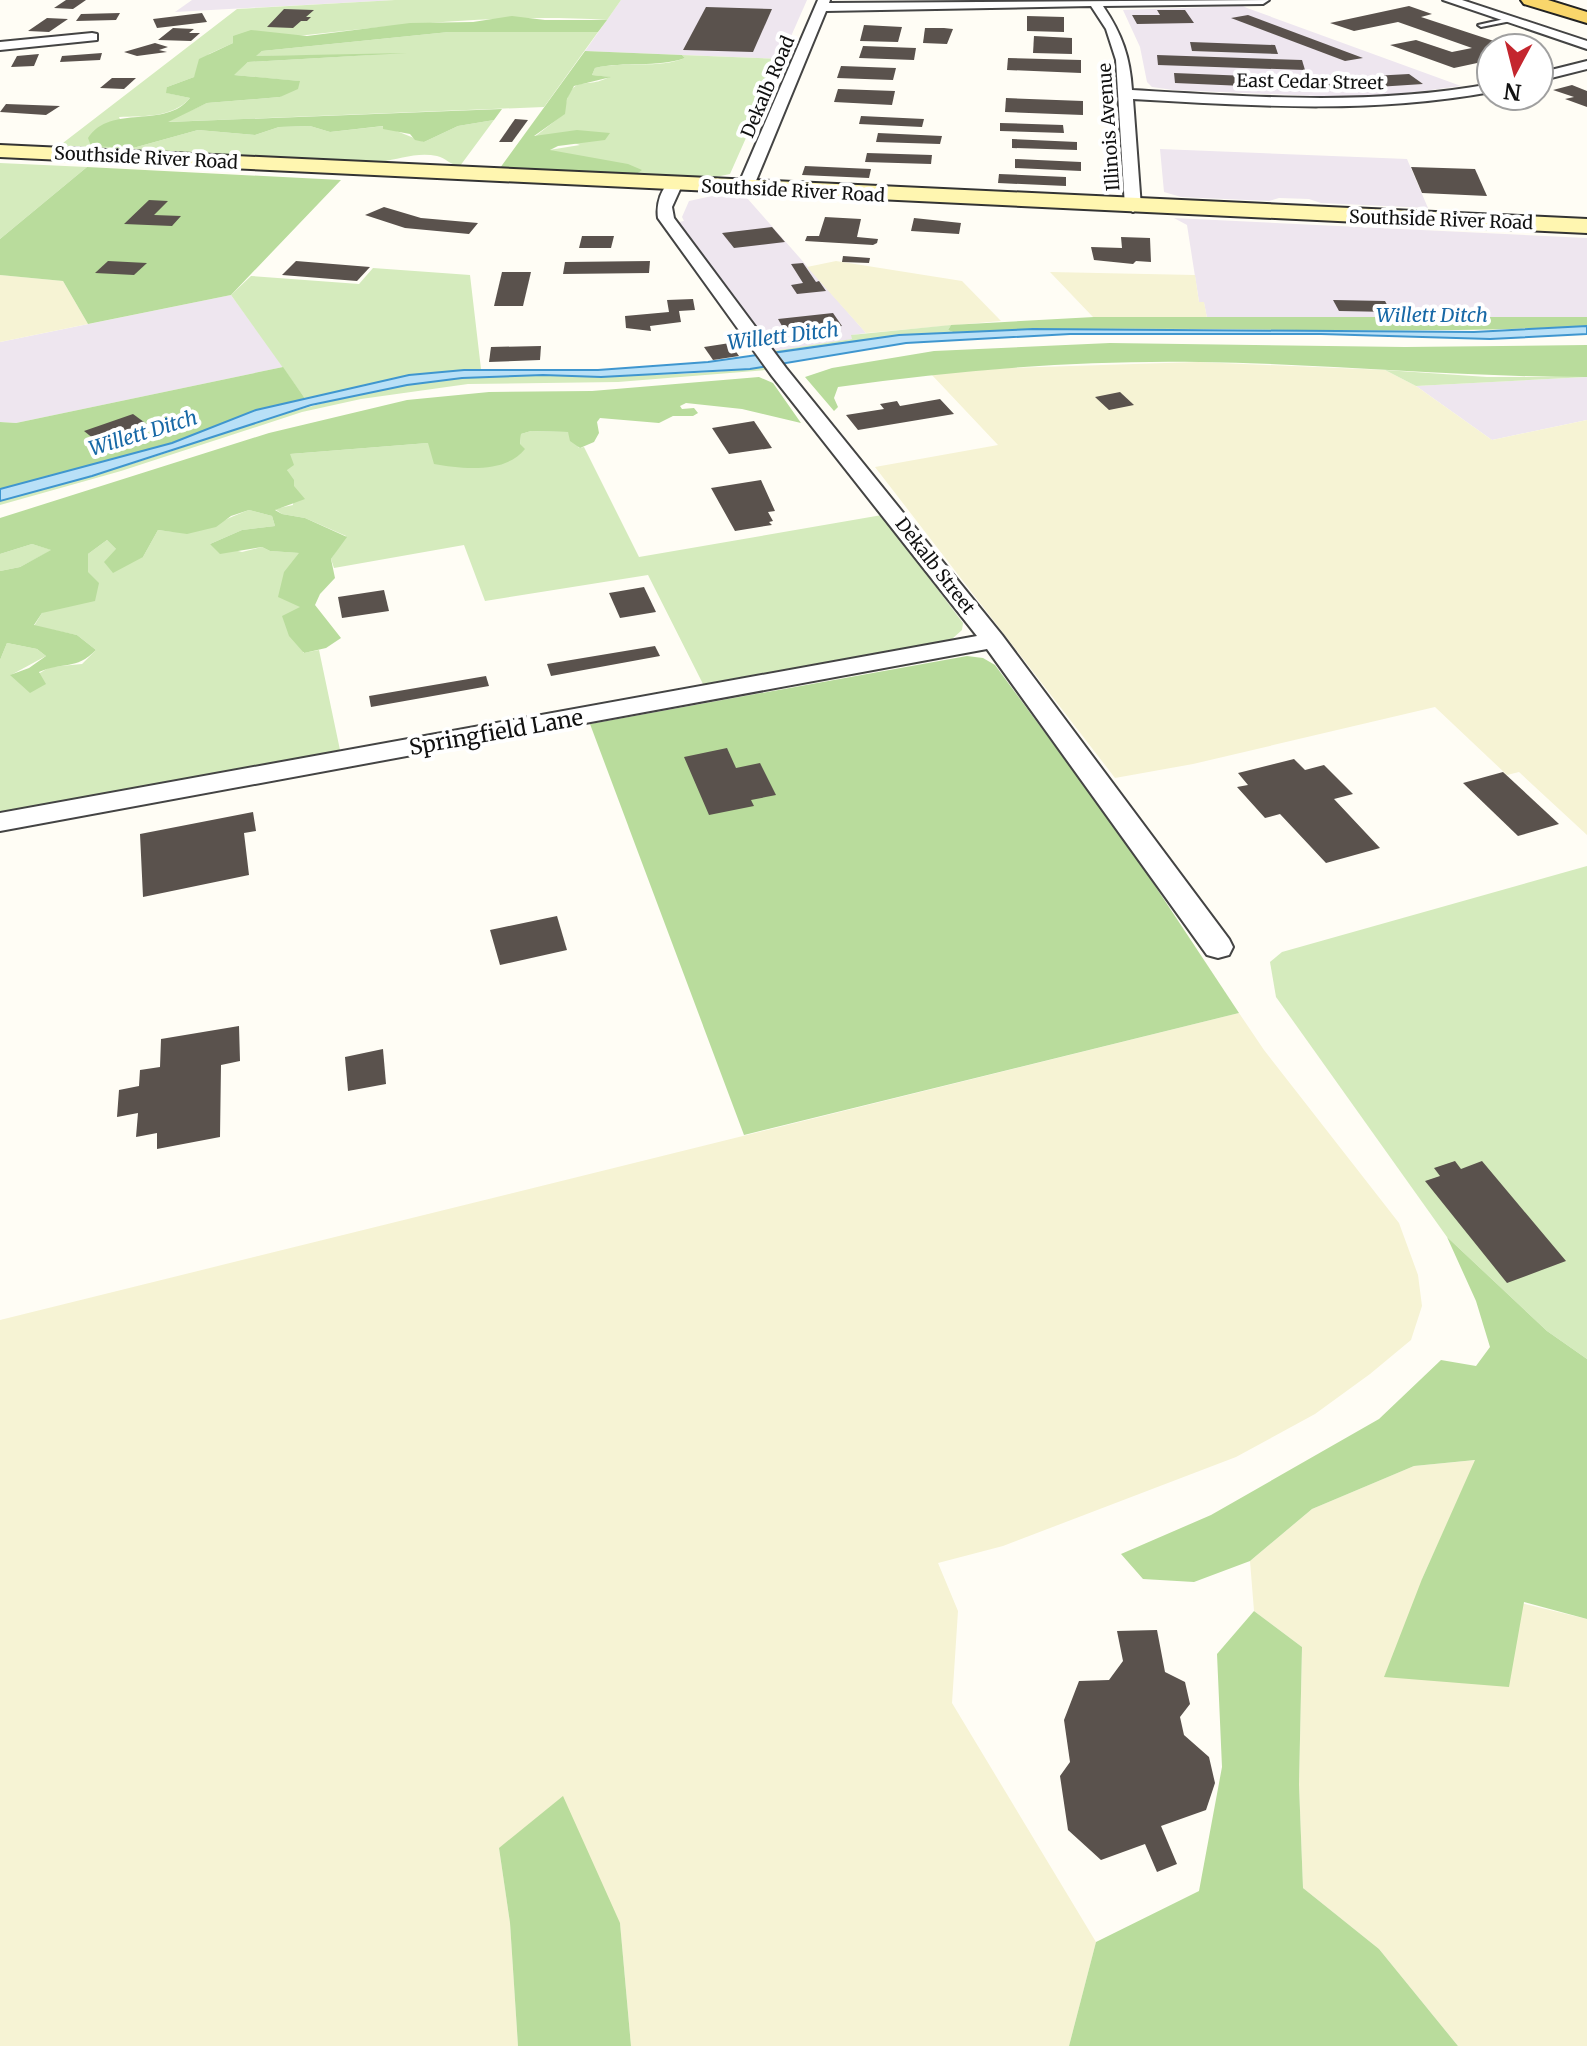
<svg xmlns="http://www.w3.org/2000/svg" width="1587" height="2046" viewBox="0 0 1587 2046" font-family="Merriweather,serif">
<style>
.industrial{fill:#eee6ef}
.farmland{fill:#f6f3d4}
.green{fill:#d5ebbd}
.forest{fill:#b9dc9c}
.water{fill:#b9e0f7;stroke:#3f96cf;stroke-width:2}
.building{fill:#5a524d}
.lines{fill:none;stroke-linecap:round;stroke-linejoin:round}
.lane-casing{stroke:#444;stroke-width:4}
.street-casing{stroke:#444;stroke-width:4}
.secondary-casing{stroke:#333;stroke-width:4}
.primary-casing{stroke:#222;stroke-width:4}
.lane{fill:#fff;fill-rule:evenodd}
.street{fill:#fff;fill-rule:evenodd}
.secondary{fill:#fff6b0;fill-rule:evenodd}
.primary{fill:#f9d66b;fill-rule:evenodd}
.labels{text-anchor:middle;stroke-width:8;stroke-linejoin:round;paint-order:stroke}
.far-street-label{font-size:18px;fill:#111;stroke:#fff}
.far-water-label{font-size:20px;font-style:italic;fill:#1768a6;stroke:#fff}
.street-label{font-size:22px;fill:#111;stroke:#fff}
</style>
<rect width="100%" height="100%" fill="#fffdf5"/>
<g class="industrial">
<path d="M192,0H395L175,12Z"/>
<path d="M621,0H807L781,59L585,51Z"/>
<path d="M1243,6L1247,8L1461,86L1393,95L1317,96L1173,90L1152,87L1147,82L1140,47L1123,10Z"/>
<path d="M1160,149L1407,159L1428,208L1321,203L1309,199L1279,198L1269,201L1181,197L1164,192Z"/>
<path d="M712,196L747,198L866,333L852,335L853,339L773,351L679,222L684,221L682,217L689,201Z"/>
<path d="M1174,218L1587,238V317L1207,318L1204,303L1199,302L1187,225Z"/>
<path d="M231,295L283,367L16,423L0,422V342Z"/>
<path d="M1587,377V420L1492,440L1416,386Z"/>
</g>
<g class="farmland">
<path d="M836,261L962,281L1001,321L866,333L807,267Z"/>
<path d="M1050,272L1195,275L1199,302H1204L1207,318L1093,317Z"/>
<path d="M0,275L63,281L88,324L0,342Z"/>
<path d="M1198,362L1385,370L1416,386L1492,440L1587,420V835L1519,772L1507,775L1435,707L1193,764L1115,778L875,467L998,445L931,374L1009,368Z"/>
<path d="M1239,1013L1264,1050L1399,1223L1418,1275L1422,1306L1411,1340L1370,1374L1315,1414L1236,1457L1003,1546L938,1563L958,1611L952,1703L1096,1942L1069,2046H631L620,1923L499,1848L510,1923L518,2046H0V1320Z"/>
<path d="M1476,1460L1422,1579L1587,1619V2046H1458L1379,1949L1303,1888L1299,1786L1302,1647L1254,1611L1250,1561L1312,1509L1414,1466Z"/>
</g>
<g class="green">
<path d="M395,0H621L607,20C482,12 358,30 233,43L209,54L194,77L167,87V93L190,98C173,118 143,116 119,117L133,148L198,130L255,135L279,127L310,126L330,132L384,126L424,142L458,126L494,120L460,166C450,165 446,158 437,156C417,152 400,159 380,162L59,146L237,9Z"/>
<path d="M529,30L598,32L544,107L165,122L207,103L280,97L299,81L233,75L248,62L371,55L255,56L262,51L449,32Z"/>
<path d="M682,55L781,59L730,174L711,178L635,175L549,150L580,145L550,135L533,138L564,114C571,70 584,91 609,77L592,75L595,68C623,61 659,69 685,58Z"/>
<path d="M0,163L87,167L0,239Z"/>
<path d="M373,268L470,275L481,369L409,375L306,400L231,295L251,276L359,284Z"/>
<path d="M951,325L948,330L953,332L899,335L776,354L773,351L852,339L851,335Z"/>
<path d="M765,366L766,370L618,382L468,384L361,399L302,412L121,471L0,505V501L6,499C60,484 115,470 169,452C248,425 325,398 408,385C526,366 647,384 765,366Z"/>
<path d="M1385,370L1487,377H1587L1416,386Z"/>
<path d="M531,431L568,432L579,448L584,447L639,557L882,515L963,623L962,630L952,639L942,641L703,684L648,575L485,601L464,545L334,568L331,559L346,536L305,518L282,514L275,509L293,505L294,486L287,470L290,454L428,443L520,445L521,434Z"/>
<path d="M249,510L272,516L275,526L242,530L210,544L242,552L262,547L270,551L300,553L303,653L319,650L340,750L0,814V660L7,643L37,649L46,656L11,675L21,684L50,667L82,664L96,650L77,635L34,626L42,613L88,572V554L107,540L116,549L143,557L158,530C207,537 207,525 249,510Z"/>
<path d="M32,544L52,550L20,567L0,571V554Z"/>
<path d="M1587,866V1359L1547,1331L1447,1237L1276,997L1270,962L1282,952Z"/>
</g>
<g class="forest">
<path d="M512,16L545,20H607L598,32H449L262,51L256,56L407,53L248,62L234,75L300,81L298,89L280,97L207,103L168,122L502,109L494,120L458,126L424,142L415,140L410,134L383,129V126L330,132L310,126L279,127L255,135L198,130L133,148L91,146L88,138C111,103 165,130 190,98L166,93L167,87L194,77L199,59L233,43V36L251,30L307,36L410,23L473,22Z"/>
<path d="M585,51L682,55L685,58C657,68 624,61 595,68L592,75L611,77L574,86L567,99L565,114L534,136L577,130L610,133L605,140L558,146L550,150L628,164L642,170L635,175L500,168Z"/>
<path d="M87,167L341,180L231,295L88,324L63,281L0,275V239Z"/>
<path d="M1094,317H1587V326C1376,337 1164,323 953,332L948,330L951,325Z"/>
<path d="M1110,343L1405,347L1587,345V377C1458,377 1329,364 1200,362C1079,360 958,370 838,387L834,398L838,407L834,411L805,377L832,368L934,351Z"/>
<path d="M283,367L306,400L256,410L172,443L0,489V422L16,423Z"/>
<path d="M759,377L773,383L801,423L742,409L686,403L680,406L682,409L694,408L698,413L693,416H673L659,423L600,418L597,422L599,433L594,442L580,448L570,441L568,432L531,431L521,434L520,444L525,449C505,474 462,469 434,464L428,443L290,454L294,465L287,470L294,480V486L305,499L275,510L282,514L305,518L347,537L331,559L335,578L320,594L315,605L341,638L326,648L304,653L289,636L282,616L300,607L278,597L284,572L299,553L270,551L262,547L220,554L210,544L242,530L275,526L272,516L249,510L231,516L216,527L187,534L158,530L143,557L113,573L104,562L116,549L107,540L88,554V572L99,583L95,601L42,613L34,625L77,635L96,650C75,671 64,661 39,672L46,684L30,693L10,675L29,668L46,656L37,649L7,643L0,660V571L20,567L51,550L32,544L0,554V518L269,433L407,400L489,392L592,391Z"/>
<path d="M967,656L983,658L995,665L1130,848L1239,1013L744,1135L590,724Z"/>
<path d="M1447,1237L1547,1331L1587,1359V1619L1524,1602L1509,1687L1384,1677L1422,1579L1475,1460L1414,1466L1312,1509L1250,1561L1194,1582L1143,1579L1121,1554L1211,1515L1379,1419L1441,1360L1476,1366L1490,1347L1476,1301Z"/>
<path d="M1254,1611L1302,1647L1299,1785L1303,1888L1379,1949L1458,2046H1069L1096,1942L1199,1891L1222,1767L1217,1654Z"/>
<path d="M563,1796L620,1923L631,2046H518L510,1923L499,1848Z"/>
</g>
<path class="water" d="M1587,326V334L1490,339L1321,334H1070L906,343L750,369L601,377L543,375L462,378L407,385L311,405L92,476L0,501V489L172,443L256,410L409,375L464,370H598L708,362L899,335L1033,329L1474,332Z"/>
<g class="building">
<path d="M66,0H86L73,9L54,8Z"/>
<path d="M1409,6L1432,14L1421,17L1500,43L1512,41L1532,48H1491V60L1454,68L1390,45L1416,40L1452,52L1472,48L1398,22L1354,31L1330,23Z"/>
<path d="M706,7L772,9L753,52L683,50Z"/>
<path d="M284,9L314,10L306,17H311L307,21H301L293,28L267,27Z"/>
<path d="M1157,10H1185L1194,23L1137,24L1132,15H1160Z"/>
<path d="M120,13L116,20L76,21L81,14Z"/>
<path d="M202,13L207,22L157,28L153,19Z"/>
<path d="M1248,15L1363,58L1345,61L1231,18Z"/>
<path d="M1027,16L1064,17V32L1027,31Z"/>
<path d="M47,18L68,19L49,32L28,31Z"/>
<path d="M864,25L902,27L898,42L860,41Z"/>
<path d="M173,28L194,29L189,33H200L191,41L158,40Z"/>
<path d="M925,28H944L953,29L947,44L923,43Z"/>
<path d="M1034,36L1072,38V54L1033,53Z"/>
<path d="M1190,42L1275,45L1278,54L1192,51Z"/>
<path d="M155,43L168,47L159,50L167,52L137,56L124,52Z"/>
<path d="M863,46L916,48L914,60L859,58Z"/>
<path d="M102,53L100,60L60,62L62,56Z"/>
<path d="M39,54L34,66L11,67L17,56Z"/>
<path d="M1157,55L1302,60L1305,70L1158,65Z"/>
<path d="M1008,58L1081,60V73L1007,70Z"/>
<path d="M841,66L896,68L893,80L837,78Z"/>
<path d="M1174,73L1317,79L1409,74L1423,84L1331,90L1175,83Z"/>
<path d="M112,78H136L124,89L100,88Z"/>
<path d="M1572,85L1587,91V107L1565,99L1574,97L1553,90Z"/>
<path d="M838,89L895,91L892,105L834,102Z"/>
<path d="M1006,98L1083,101V115L1005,112Z"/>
<path d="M6,104L60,106L46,115L0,112Z"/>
<path d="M861,116L924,119L922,127L859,124Z"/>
<path d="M515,119L528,120L512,142H499Z"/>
<path d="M1000,123L1063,125L1064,133L1000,131Z"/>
<path d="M878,133L942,136L940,144L876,142Z"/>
<path d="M1012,139L1077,142V150L1012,148Z"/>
<path d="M867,153L932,155L931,164L865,162Z"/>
<path d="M1015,159L1081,162V171L1015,168Z"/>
<path d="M805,166L871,169L869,178L802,175Z"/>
<path d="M1411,167L1475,169L1487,196L1422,193Z"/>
<path d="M999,174L1066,177V186L998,183Z"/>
<path d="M149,200L168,201L154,215L181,216L172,226L124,224Z"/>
<path d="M384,207L421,218L478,223L469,234L405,228L365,215Z"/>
<path d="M825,217L861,219L857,237L878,239L877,243L873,245L805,241L807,236H819Z"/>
<path d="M914,218L961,223L959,234L911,231Z"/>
<path d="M772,227L785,242L734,248L722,233Z"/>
<path d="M582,236H614L611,248H579Z"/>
<path d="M1121,237L1150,238L1151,262L1136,261L1133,264L1094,260L1091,247L1122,248Z"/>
<path d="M843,256L870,258L869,263L842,262Z"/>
<path d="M108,261L147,263L134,275L95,273Z"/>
<path d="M296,261L370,267L357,281L282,275Z"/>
<path d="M650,261L649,273L563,274L565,262Z"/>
<path d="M803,263L816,282L819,281L826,291L797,294L791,285L803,283L791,264Z"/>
<path d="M502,272H531L523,306H494Z"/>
<path d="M693,299L695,310L679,311L681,322L650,326L651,331L626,328L625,316L669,312L667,300Z"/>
<path d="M1333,300L1385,301L1391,312L1339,311Z"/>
<path d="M833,313L842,326L786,333L778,319Z"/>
<path d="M730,343L739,356L713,360L704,347Z"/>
<path d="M541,346L540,360L489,362L491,347Z"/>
<path d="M1120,392L1134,405L1109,410L1095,397Z"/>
<path d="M940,399L954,414L858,430L846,415L884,409L880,404L897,401L900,406Z"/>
<path d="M133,414L148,425L99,443L84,431Z"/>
<path d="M754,421L772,448L729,454L712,428Z"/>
<path d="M761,480L775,511L768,512L773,521L769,522L772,525L735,531L711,488Z"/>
<path d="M644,587L656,612L620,618L609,593Z"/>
<path d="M384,590L389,611L342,618L338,597Z"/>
<path d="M655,646L660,656L551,676L547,664Z"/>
<path d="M486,676L489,686L371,707L369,696Z"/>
<path d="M727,748L736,768L760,763L776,795L751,800L754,806L709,815L684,757Z"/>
<path d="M1294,759L1305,770L1324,765L1353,794L1334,799L1380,848L1326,863L1280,814L1265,818L1237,787L1248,785L1238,773Z"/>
<path d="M1503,772L1559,824L1518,836L1463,783Z"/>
<path d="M253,812L256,831L244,833L249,875L143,897L140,834Z"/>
<path d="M557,916L567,950L500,965L490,930Z"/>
<path d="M239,1026L240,1061L221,1065L220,1137L157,1149V1133L136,1137L138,1113L117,1117L119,1090L139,1086L140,1070L160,1067L161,1039Z"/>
<path d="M383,1049L386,1084L348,1091L345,1057Z"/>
<path d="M1455,1161L1461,1169L1482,1161L1566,1261L1507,1283L1425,1181L1440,1176L1434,1168Z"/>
<path d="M1157,1630L1165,1672L1185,1682L1190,1704L1180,1717L1184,1735L1209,1757L1215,1783L1206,1810L1161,1826L1177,1864L1157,1872L1145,1844L1101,1860L1068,1830L1060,1776L1070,1762L1064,1720L1079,1681L1109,1680L1123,1661L1117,1631Z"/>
</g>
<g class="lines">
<defs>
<path id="lane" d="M1509,18L1511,21L1481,27L1478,25Z"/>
<g id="street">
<path d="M818,0H830L829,3L1269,0L1263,4L1103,6C1122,34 1130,57 1132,90C1253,97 1371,106 1491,84V92C1371,114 1253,106 1133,99L1141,207L1133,212L1125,207L1116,60L1106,29L1091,6L826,11L753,188L751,191H739L737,188Z"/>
<path d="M1443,0H1462L1587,41V49Z"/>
<path d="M92,33L97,34V40L0,50V42Z"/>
<path d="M1587,61V69L1539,81V73Z"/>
<path d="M674,180L682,185L672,207L674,218L786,368L1002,635L1229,939L1233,947L1229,955L1218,958L1207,955L987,649L0,831V813L977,636L772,376L658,218C656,205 661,185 674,180Z"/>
</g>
<path id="secondary" d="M0,145L1587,219V233L0,157Z"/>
<path id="primary" d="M1521,0H1548L1587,12V23L1524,4Z"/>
</defs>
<use href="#lane" class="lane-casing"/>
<use href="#street" class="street-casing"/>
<use href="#secondary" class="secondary-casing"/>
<use href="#primary" class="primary-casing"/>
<use href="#lane" class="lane"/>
<use href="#street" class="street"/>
<use href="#secondary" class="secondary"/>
<use href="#primary" class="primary"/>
</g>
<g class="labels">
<g class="far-street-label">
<text transform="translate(1310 82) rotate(1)" y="6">East Cedar Street</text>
<text transform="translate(768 87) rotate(-67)" y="6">Dekalb Road</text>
<text transform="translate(1109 127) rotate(-94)" y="6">Illinois Avenue</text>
<text transform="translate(146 158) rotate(3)" y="6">Southside River Road</text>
<text transform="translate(793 191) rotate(3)" y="6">Southside River Road</text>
<text transform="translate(1441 220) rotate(2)" y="6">Southside River Road</text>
<text transform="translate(935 566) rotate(52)" y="6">Dekalb Street</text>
</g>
<g class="far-water-label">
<text x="1432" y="322">Willett Ditch</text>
<text transform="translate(783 336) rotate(-7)" y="7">Willett Ditch</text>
<text transform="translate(143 433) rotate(-17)" y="7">Willett Ditch</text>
</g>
<g class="street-label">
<text transform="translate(496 732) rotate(-10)" y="8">Springfield Lane</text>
</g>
</g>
<g transform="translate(1515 72) rotate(187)"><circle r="38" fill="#ffffff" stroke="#a0a0a0" stroke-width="2"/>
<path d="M0-6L14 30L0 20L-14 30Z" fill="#c4262e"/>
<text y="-12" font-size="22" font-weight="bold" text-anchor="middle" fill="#111111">N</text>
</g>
</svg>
